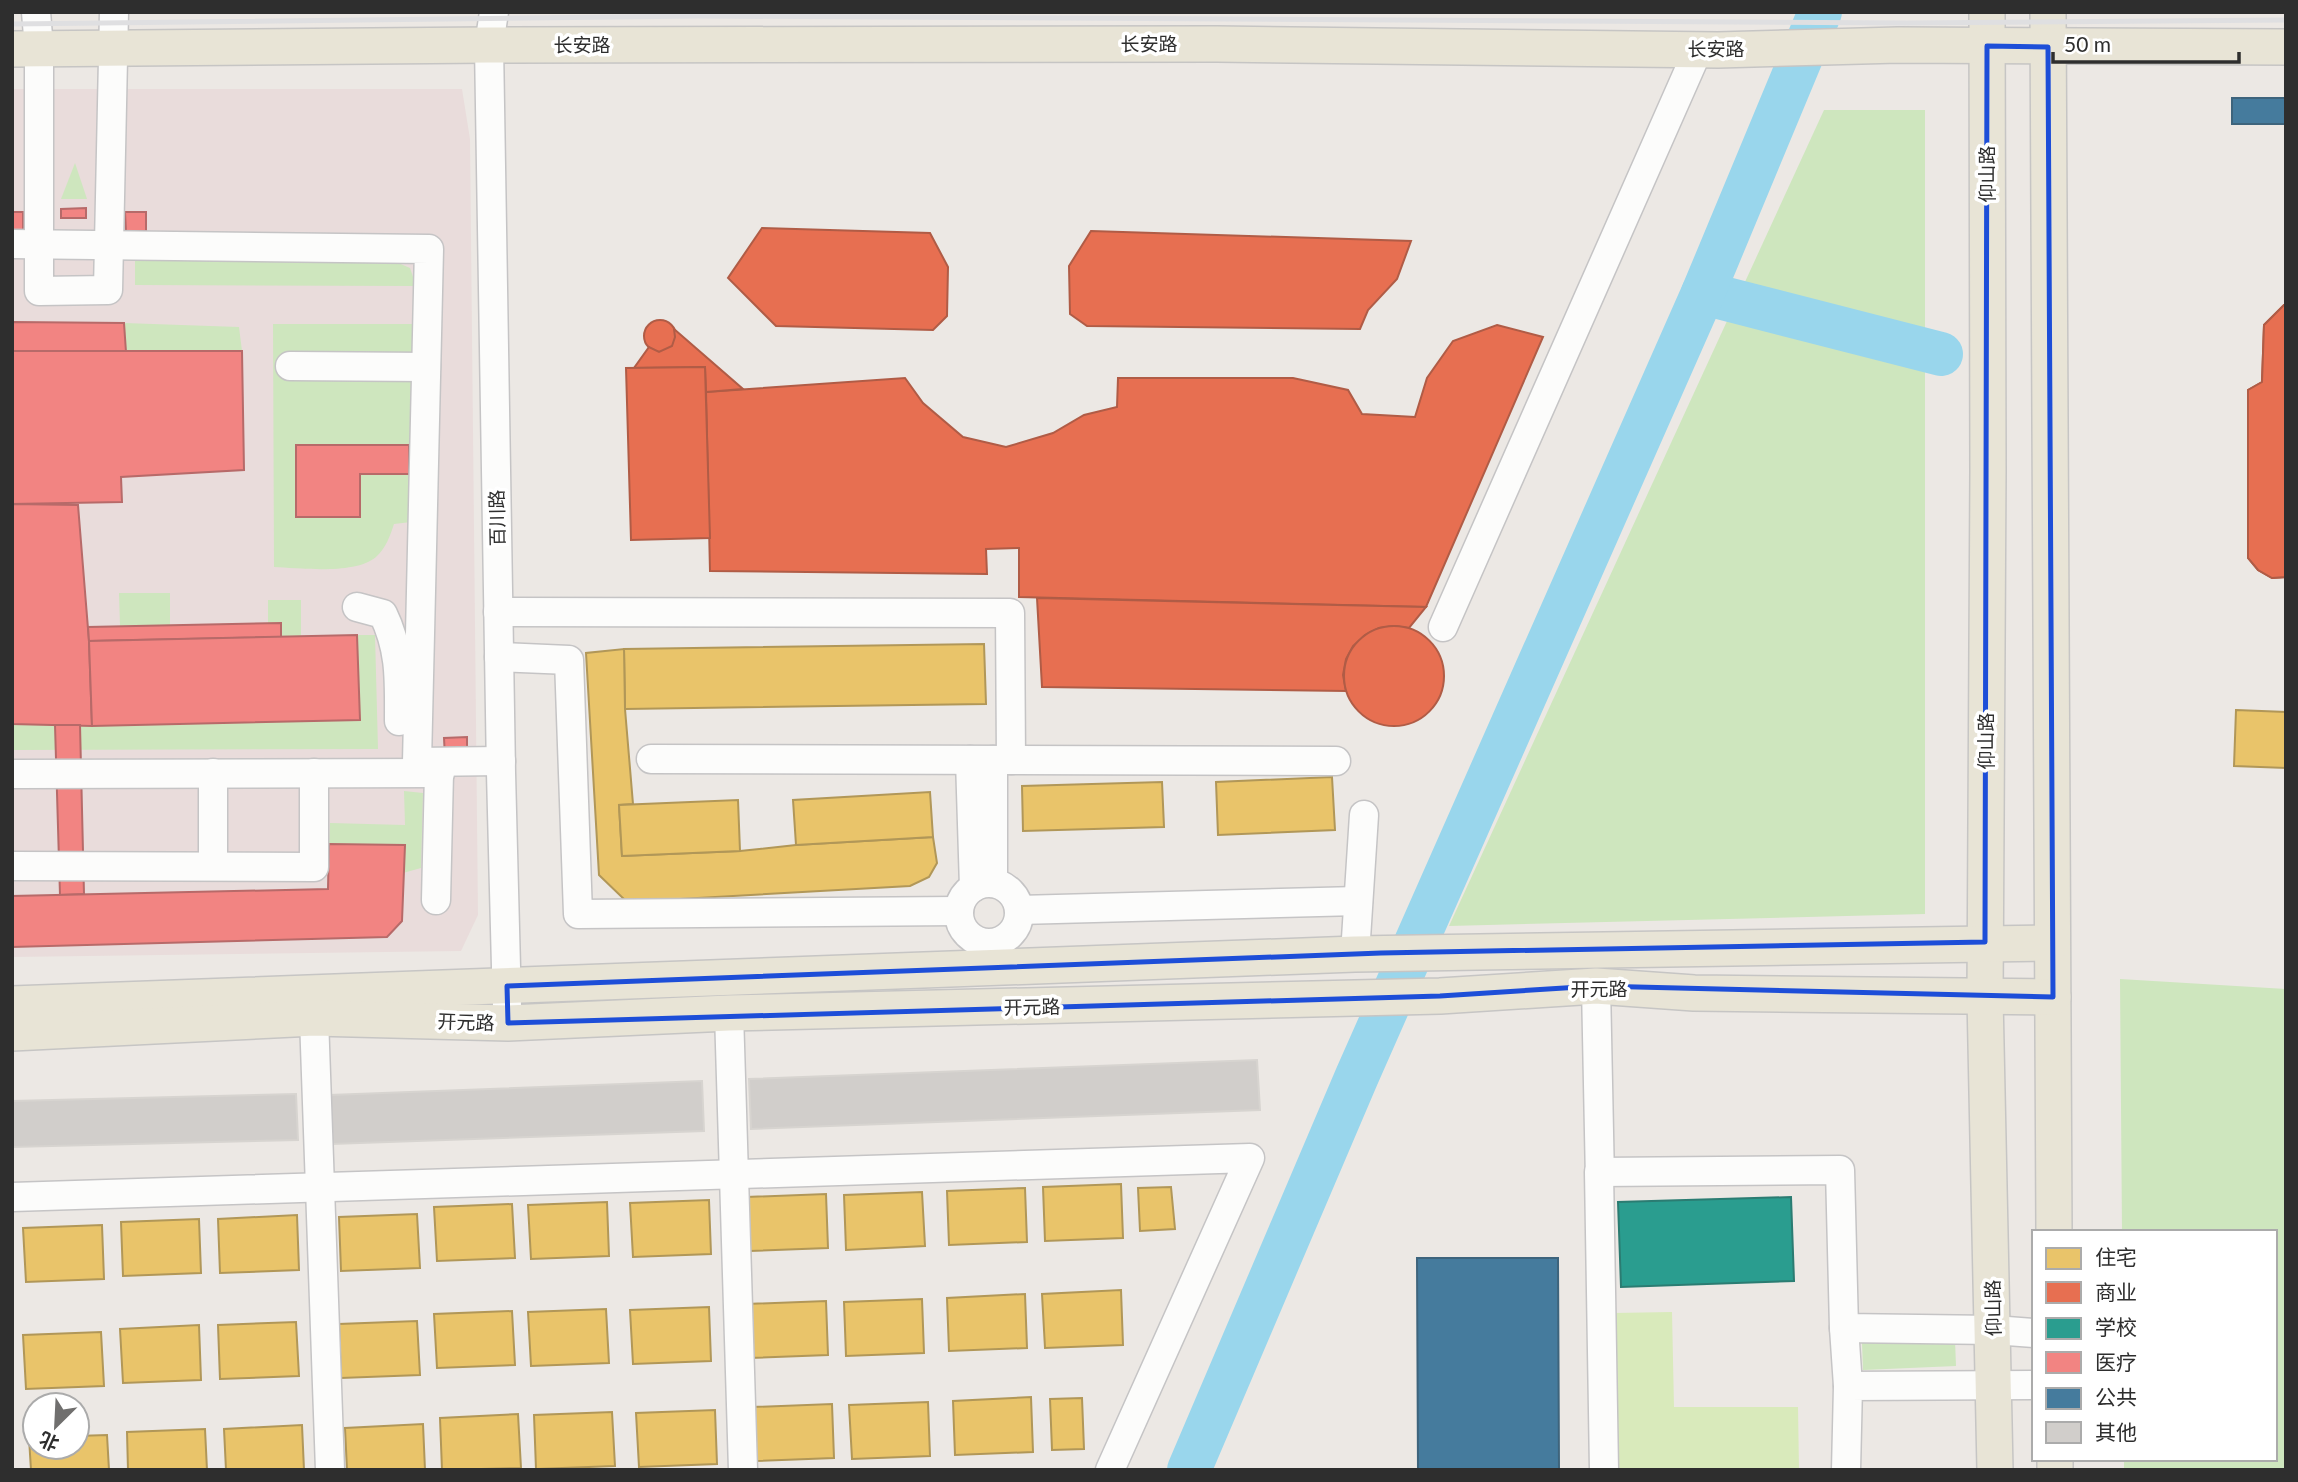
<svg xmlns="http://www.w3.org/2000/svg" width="2298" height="1482" viewBox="0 0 2298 1482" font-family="Lato,'Noto Sans SC',sans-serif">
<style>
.medical{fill:#e9dcdb}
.green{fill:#cee6be}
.pitch{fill:#d9eabb}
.homes{fill:#e9c46a;stroke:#b19758;stroke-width:2}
.shops{fill:#e76f51;stroke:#b05c46;stroke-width:2}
.schools{fill:#2a9d8f;stroke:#2b7c72;stroke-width:2}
.health{fill:#f28482;stroke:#b76a69;stroke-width:2}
.public{fill:#457b9d;stroke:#3e647c;stroke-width:2}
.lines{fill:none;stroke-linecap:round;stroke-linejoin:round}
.river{stroke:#99d6ec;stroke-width:44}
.building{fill:#d1cecb;stroke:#d7d4d0;stroke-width:2}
.minor-casing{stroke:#c5c4c5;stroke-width:31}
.major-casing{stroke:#c6c5c4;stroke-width:38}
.minor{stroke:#fcfcfb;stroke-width:28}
.major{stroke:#e8e4d6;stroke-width:35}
.rail{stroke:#dfdfe1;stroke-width:5}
.marked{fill:none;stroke:#1d4ed8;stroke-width:5;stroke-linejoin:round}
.labels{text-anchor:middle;stroke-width:7;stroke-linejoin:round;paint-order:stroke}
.street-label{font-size:19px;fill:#2e2e2e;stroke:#fff}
</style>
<rect width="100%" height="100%" fill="#ece8e4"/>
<path class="medical" d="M12,89H462L470,139L478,915L461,951L12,957Z"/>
<g class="green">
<path d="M1824,110H1925V914L1449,926Z"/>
<path d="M75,163L87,199H61Z"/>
<path d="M135,259L396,262L410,268L416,286L135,285Z"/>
<path d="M124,323L239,327L242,351L126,352Z"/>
<path d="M273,324H415L411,522L394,524C390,536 386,548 376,557C355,575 300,568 274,567Z"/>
<path d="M119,593H170V625L120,626Z"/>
<path d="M268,600H301V637H281V623H268Z"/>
<path d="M357,635H375L378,749L12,750V724L92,726L360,719Z"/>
<path d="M404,791L423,793L421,868L403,873L404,845L329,844L330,823L405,825Z"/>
<path d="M2120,979L2286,989V1470H2124V1459H2275V1232H2122Z"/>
<path d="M1955,1340L1956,1366L1863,1370L1862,1343Z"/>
</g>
<path class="pitch" d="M1672,1312L1674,1407H1798L1799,1470L1615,1468L1613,1313Z"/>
<g class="homes">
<path d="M984,644L986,704L625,709L624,649Z"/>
<path d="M624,649L625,709L633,804L619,805L622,856L740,851L796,845L933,837L937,863L929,877L910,886L627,902L599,875L586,653Z"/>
<path d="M2236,710L2286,712V768L2234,766Z"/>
<path d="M1332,777L1335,830L1218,835L1216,782Z"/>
<path d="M1162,782L1164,827L1023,831L1022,786Z"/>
<path d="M930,792L933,837L796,845L793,800Z"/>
<path d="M738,800L740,851L622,856L619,805Z"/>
<path d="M1121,1184L1123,1238L1045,1241L1043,1187Z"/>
<path d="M1171,1187L1175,1229L1140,1231L1138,1188Z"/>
<path d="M1025,1188L1027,1242L949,1245L947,1191Z"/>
<path d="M922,1192L925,1246L846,1250L844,1195Z"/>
<path d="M826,1194L828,1248L750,1251L747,1197Z"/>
<path d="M709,1200L711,1254L633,1257L630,1203Z"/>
<path d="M607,1202L609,1256L531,1259L528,1205Z"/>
<path d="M512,1204L515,1258L437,1261L434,1207Z"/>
<path d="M417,1214L420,1268L341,1271L339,1217Z"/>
<path d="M297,1215L299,1270L220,1273L218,1219Z"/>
<path d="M199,1219L201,1273L123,1276L121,1222Z"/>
<path d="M102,1225L104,1279L26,1282L23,1228Z"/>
<path d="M1121,1290L1123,1345L1045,1348L1042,1294Z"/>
<path d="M1025,1294L1027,1348L949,1351L947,1298Z"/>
<path d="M922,1299L924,1353L846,1356L844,1302Z"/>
<path d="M826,1301L828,1355L750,1358L747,1304Z"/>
<path d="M709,1307L711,1361L633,1364L630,1310Z"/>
<path d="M606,1309L609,1363L531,1366L528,1312Z"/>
<path d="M512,1311L515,1365L437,1368L434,1314Z"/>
<path d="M417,1321L420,1375L341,1378L339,1324Z"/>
<path d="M296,1322L299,1376L220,1379L218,1325Z"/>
<path d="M199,1325L201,1380L123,1383L120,1329Z"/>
<path d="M101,1332L104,1386L26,1389L23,1335Z"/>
<path d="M1031,1397L1033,1452L955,1455L953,1401Z"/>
<path d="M1082,1398L1084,1449L1052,1450L1050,1399Z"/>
<path d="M928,1402L930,1456L852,1459L849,1405Z"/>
<path d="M832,1404L834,1458L756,1461L753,1407Z"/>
<path d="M715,1410L717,1464L639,1467L636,1413Z"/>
<path d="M612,1412L615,1466L536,1469L534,1415Z"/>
<path d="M518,1414L521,1468L442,1470L440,1418Z"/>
<path d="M423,1424L425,1470H347L345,1428Z"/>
<path d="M302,1425L304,1470H226L224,1429Z"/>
<path d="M205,1429L207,1470H128L127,1432Z"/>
<path d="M107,1435L109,1470H31L29,1438H35V1447H77V1436Z"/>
</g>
<g class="shops">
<path d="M762,228L930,233L948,267L947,316L933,330L776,326L728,278Z"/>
<path d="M1091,231L1411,241L1397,279L1368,310L1360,329L1087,326L1070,314L1069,266Z"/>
<path d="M2284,305H2286V577L2272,578L2258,570L2248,558V390L2262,382L2264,325Z"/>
<path d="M2284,305H2286V577L2272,578L2258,570L2248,558V390L2262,382L2264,325Z"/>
<circle cx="660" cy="336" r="16"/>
<path d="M1497,325L1543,337L1426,607L1019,597V548L986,549L987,574L710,571L706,392L905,378L923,403L963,437L1006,447L1053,433L1084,415L1117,407L1118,378H1293L1348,390L1362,414L1415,417L1427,378L1453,341Z"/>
<path d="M674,329L743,389L706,392L705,367L634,368L649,347L659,352L672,346L675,337Z"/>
<path d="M705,367L710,538L631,540L626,368Z"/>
<path d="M1037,598L1426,607L1409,628L1394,626L1379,628L1365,635L1353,646L1346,659L1343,675L1346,691L1042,687Z"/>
<circle cx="1394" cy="676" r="50"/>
</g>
<path class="schools" d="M1791,1197L1794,1281L1621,1287L1618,1202Z"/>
<g class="health">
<path d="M86,208V218H61V209Z"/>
<rect x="12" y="212" width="11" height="19"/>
<path d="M125,212H146V231H126Z"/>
<path d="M13,322L124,323L126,352L13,351Z"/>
<path d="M12,351H242L244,470L121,477L122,502L12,504Z"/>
<path d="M296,445H409V474H360V517H296Z"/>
<path d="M12,504L78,505L89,641L92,726L12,724Z"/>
<path d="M281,623V637L89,641L88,627Z"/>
<path d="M357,635L360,720L92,726L89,641Z"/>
<path d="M55,725H80L84,894L60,895Z"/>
<path d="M467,737V757L445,758L444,738Z"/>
<path d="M329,844L405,845L402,921L387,937L12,947V896L328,889Z"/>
</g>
<g class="public">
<rect x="2232" y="98" width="54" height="26"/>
<path d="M1417,1258H1558L1559,1470H1418Z"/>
</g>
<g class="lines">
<g class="river">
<path d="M1703,293L1941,354"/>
<path d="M1189,1470L1357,1076L1703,293L1820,12"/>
</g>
</g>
<g class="building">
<path d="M1257,1060L1260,1110L751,1129L749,1079Z"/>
<path d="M702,1081L704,1131L332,1144L330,1095Z"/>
<path d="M296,1094L298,1140L12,1147V1101Z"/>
</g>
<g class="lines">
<defs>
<g id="minor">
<path d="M36,12L39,48V291L108,290L114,12"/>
<path d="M494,12L489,45L501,773L507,1006"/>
<path d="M12,244L429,249L417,762L501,761"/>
<path d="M290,366L426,367"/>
<path d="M357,607L383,614C401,651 399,681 399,721"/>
<path d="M498,612L1010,613L1011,760"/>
<path d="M1443,627L1698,50"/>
<path d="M499,657L569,660L578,914L959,911"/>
<path d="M651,759L1336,761"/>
<path d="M970,760L974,887"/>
<path d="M12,774L440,773"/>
<path d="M12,866L314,867V773"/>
<path d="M213,866V773"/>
<circle cx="989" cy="913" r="30"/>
<path d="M993,883V760"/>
<path d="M436,900L439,773"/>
<path d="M1019,910L1358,901"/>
<path d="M1355,954L1364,815"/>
<path d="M1596,986L1600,1181"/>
<path d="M729,1013L743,1470"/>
<path d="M314,1018L330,1470"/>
<path d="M12,1197L1250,1158L1110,1470"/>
<path d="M1844,1328L1848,1386"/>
<path d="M1604,1470L1599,1172L1840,1170L1844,1328L1994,1330L2034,1333"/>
<path d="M1846,1470L1848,1386L2034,1385"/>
</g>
<g id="major">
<path d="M1987,12L1988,471L1985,997L1995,1470"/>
<path d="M2048,12L2054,1232"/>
<path d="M12,49L489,45L1217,44L1718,50L1898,45L2286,47"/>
<path d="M12,1004L1355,954L2052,943"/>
<path d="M12,1033L314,1018L508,1023L729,1013L1440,996L1596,986L1694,993L2053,997"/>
<path d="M2055,1459V1470"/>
</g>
</defs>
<use href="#minor" class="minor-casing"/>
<use href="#major" class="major-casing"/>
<use href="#minor" class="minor"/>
<use href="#major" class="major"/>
<path class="rail" d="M12,24L698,16L1907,23L2286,20"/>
</g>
<path class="marked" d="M1987,46L2048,47L2053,997L1596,986L1440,996L508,1023L507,986L1381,953L1985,942Z"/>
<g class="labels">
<g class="street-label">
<text x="1149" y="51">长安路</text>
<text x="582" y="52">长安路</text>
<text x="1716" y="56">长安路</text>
<text transform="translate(1987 174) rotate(-90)" y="7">仰山路</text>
<text transform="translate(497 518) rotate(-91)" y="7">百川路</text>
<text transform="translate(1986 741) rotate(-90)" y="7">仰山路</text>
<text x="1599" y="996">开元路</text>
<text transform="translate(1032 1007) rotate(-1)" y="7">开元路</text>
<text transform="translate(466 1022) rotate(2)" y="7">开元路</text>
<text transform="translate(1993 1308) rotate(-91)" y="7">仰山路</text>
</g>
</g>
<rect width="2298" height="1482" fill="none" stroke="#2e2e2e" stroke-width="28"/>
<rect x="2032" y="1230" width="245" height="231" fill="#ffffff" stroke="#ababab" stroke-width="2"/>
<rect x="2046" y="1248" width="35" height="21" fill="#e9c46a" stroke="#ababab" stroke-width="2"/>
<text x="2095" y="1265" font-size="21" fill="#2e2e2e">住宅</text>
<rect x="2046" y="1282" width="35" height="21" fill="#e76f51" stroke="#ababab" stroke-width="2"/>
<text x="2095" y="1300" font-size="21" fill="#2e2e2e">商业</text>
<rect x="2046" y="1318" width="35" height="21" fill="#2a9d8f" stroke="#ababab" stroke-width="2"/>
<text x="2095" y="1335" font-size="21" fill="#2e2e2e">学校</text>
<rect x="2046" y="1352" width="35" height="21" fill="#f28482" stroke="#ababab" stroke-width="2"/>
<text x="2095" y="1370" font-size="21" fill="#2e2e2e">医疗</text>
<rect x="2046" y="1388" width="35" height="21" fill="#457b9d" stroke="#ababab" stroke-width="2"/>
<text x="2095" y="1405" font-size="21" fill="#2e2e2e">公共</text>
<rect x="2046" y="1422" width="35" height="21" fill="#d1cecb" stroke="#ababab" stroke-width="2"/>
<text x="2095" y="1440" font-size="21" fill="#2e2e2e">其他</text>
<g transform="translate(56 1426) rotate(204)"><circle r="33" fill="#ffffff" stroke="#ababab" stroke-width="2"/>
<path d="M0-5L12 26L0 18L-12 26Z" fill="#706f6e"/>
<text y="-10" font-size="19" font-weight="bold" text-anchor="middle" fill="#2e2e2e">北</text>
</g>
<path d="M2053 52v10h186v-10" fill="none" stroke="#2e2e2e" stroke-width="3.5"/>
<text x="2064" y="52" font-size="21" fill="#2e2e2e" stroke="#ffffff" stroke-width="5" paint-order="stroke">50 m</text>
</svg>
